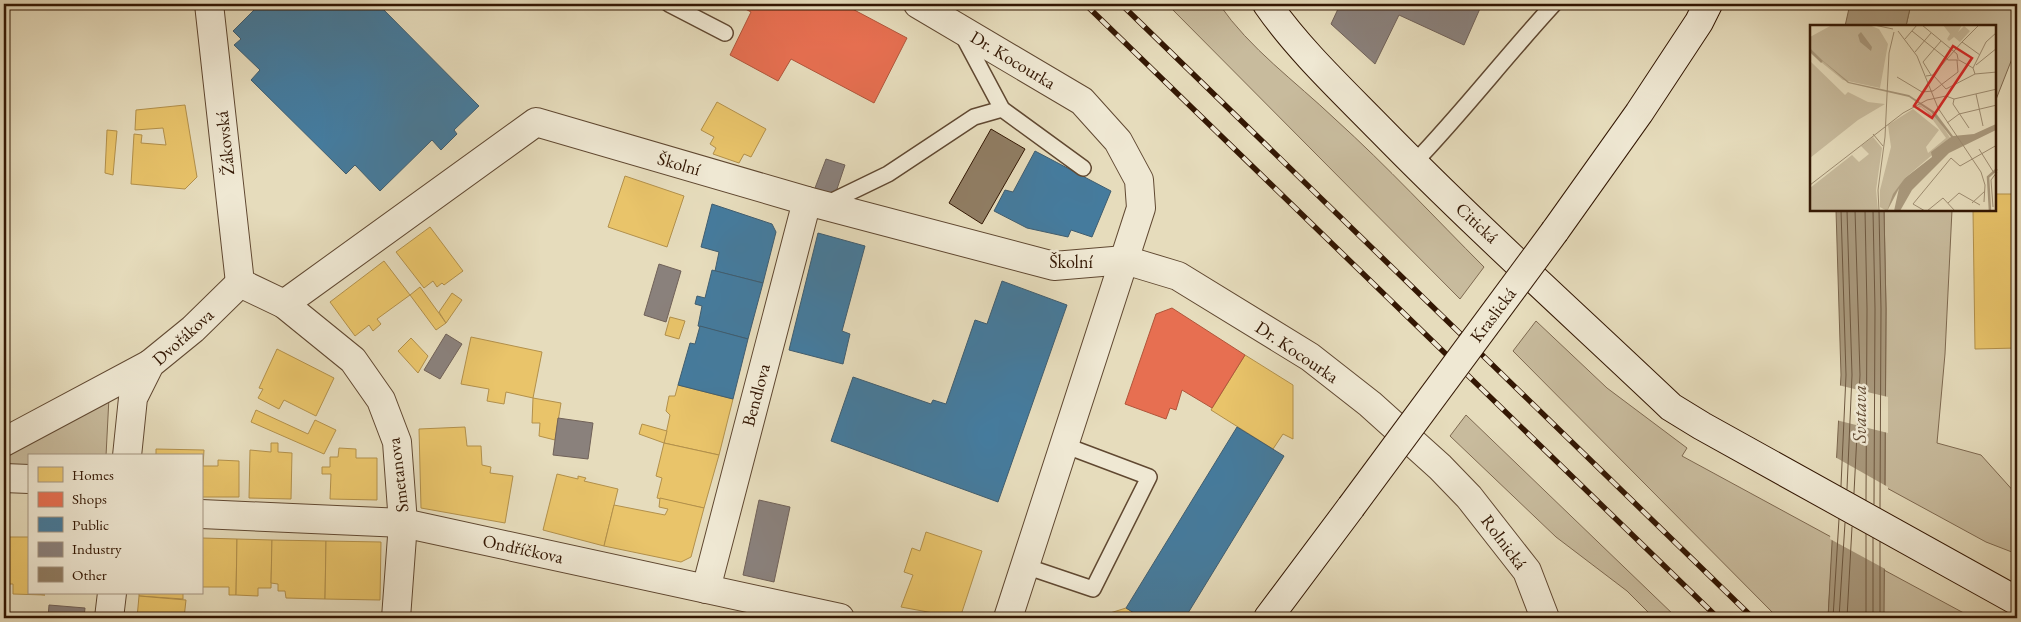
<svg xmlns="http://www.w3.org/2000/svg" width="2021" height="622" viewBox="0 0 2021 622" font-family="'EB Garamond',serif">
<style>
.green{fill:#c8bb9d;stroke:#7e6950}
.water{fill:#a9997d;stroke:#7a654c}
.pier{fill:#e6dcbc}
.homes{fill:#e9c46a;stroke:#b2904b}
.shops{fill:#e76f51;stroke:#b1553a}
.public{fill:#457b9d;stroke:#405d6f}
.industry{fill:#8a817c;stroke:#706158}
.lines{fill:none;stroke-linecap:round;stroke-linejoin:round}
.shore{stroke:#6e5840;stroke-width:1}
.building{fill:#907d63;stroke:#331703}
.lane-casing{stroke:#604831;stroke-width:18}
.street-casing{stroke:#604831;stroke-width:30}
.secondary-casing{stroke:#331703;stroke-width:30}
.lane{stroke:#efe8d3;stroke-width:15}
.street{stroke:#efe8d3;stroke-width:28}
.secondary{stroke:#efe8d3;stroke-width:28}
.rail-casing{stroke:#331703;stroke-width:5.5}
.rail{stroke:#efe8d3;stroke-width:4;stroke-dasharray:11;stroke-linecap:butt}
.secondary-bridge-casing{stroke:#331703;stroke-width:30;stroke-linecap:butt}
.secondary-bridge{stroke:#efe8d3;stroke-width:28}
.labels{text-anchor:middle;stroke-width:5;stroke-linejoin:round;paint-order:stroke}
.street-label{font-size:18px;fill:#331703;stroke:#efe8d3}
.water-label{font-size:19px;font-style:italic;fill:#624b34;stroke:#efe8d3}
.inset-river{fill:none;stroke:#a9997d;stroke-width:2.5}
.inset-road{fill:none;stroke:#9e8d72;stroke-width:1}
.view{fill:#d62828;fill-opacity:0.15;stroke:#d62828;stroke-width:2.5}
.inset-edge{fill:none;stroke:#331703;stroke-width:2.5}
</style>
<rect width="100%" height="100%" fill="#e6dcbc"/>
<filter id="stains"><feTurbulence type="fractalNoise" baseFrequency=".004" numOctaves="4"/><feColorMatrix values="0 0 0 0 .2 0 0 0 0 .09 0 0 0 0 .02 0 0 0 .5 -.17"/></filter>
<radialGradient id="worn" r=".72"><stop offset=".6" stop-color="#630" stop-opacity="0"/><stop offset="1" stop-color="#630" stop-opacity=".3"/></radialGradient>
<g class="green">
<path d="M1167,4H1219C1250,49 1295,81 1335,119C1387,166 1435,218 1484,267L1460,299Z"/>
<path d="M1911,4H2017V46L1995,102V26H1906Z"/>
<path d="M1884,210H1952L1945,354L1937,443L1981,455L2017,495V554L1986,542L1885,487L1886,309Z"/>
<path d="M1536,321L1607,388L1687,448L1682,456L1833,538L1828,618H1778L1513,351Z"/>
<path d="M109,397L106,456H29V468L4,465V455Z"/>
<path d="M1466,415L1677,618H1654L1627,591L1556,537L1450,436Z"/>
<path d="M1884,570L1973,618H1883Z"/>
</g>
<g class="water">
<path d="M1850,4H1911L1906,26H1845Z"/>
<path d="M1836,210H1884L1886,309L1884,618H1828L1841,375Z"/>
</g>
<g class="pier">
<path d="M1838,385L1888,397V433L1836,420Z"/>
<path d="M1835,457L1888,487L1887,570L1830,539Z"/>
</g>
<g class="homes">
<path d="M717,102L766,129L751,157L744,154L739,163L713,154L716,148L710,144L714,137L701,130Z"/>
<path d="M185,105L197,177L185,189L131,184L134,134L142,135L141,143L166,145L163,128L135,130L136,110Z"/>
<path d="M107,130L117,131L113,175L105,173Z"/>
<path d="M625,176L684,196L667,247L608,227Z"/>
<path d="M1995,194H2017V348L1975,349L1973,210H1995Z"/>
<path d="M430,227L463,271L444,285L442,283L437,287L433,281L424,288L396,252Z"/>
<path d="M384,261L410,295L377,319L381,324L373,331L369,325L355,336L330,302Z"/>
<path d="M420,287L446,323L436,330L410,295Z"/>
<path d="M452,293L462,300L446,323L439,312Z"/>
<path d="M670,317L685,321L679,339L665,335Z"/>
<path d="M471,337L542,352L533,398L506,392L504,404L487,401L489,389L461,384Z"/>
<path d="M411,338L428,356L418,373L398,351Z"/>
<path d="M277,349L334,378L316,416L284,400L279,409L258,398L263,389L259,388Z"/>
<path d="M1245,355L1293,385V439L1283,434L1273,449L1211,410Z"/>
<path d="M678,385L733,399L719,455L664,443L670,415L666,411L669,396H675Z"/>
<path d="M533,398L561,403L555,440L539,436L540,423H532Z"/>
<path d="M256,410L308,434L315,420L336,430L324,454L251,422Z"/>
<path d="M642,424L667,431L664,443L639,434Z"/>
<path d="M465,427L467,446H481L482,465L491,467L490,473L513,476L505,523L421,508L419,429Z"/>
<path d="M271,443H278V452L292,453L291,499L249,498L250,450L271,452Z"/>
<path d="M664,443L719,455L704,508L657,498L662,478L656,476Z"/>
<path d="M339,448L356,449V458H377V500L330,499L331,474H322V467H330V457H338Z"/>
<path d="M156,449L204,450L203,466H218V460L239,461V497H201V456H156Z"/>
<path d="M557,474L578,479V476L586,478L584,481L618,489L604,546L543,530Z"/>
<path d="M660,498L704,508L691,557L681,562L604,546L614,505L665,515L668,509L659,507Z"/>
<path d="M926,532L982,551L960,618L901,607L913,575L904,572L912,548L920,551Z"/>
<path d="M4,537H29V593L45,595L13,594V584H4Z"/>
<path d="M202,538L237,539L236,595H229V587H201Z"/>
<path d="M237,539L272,540L271,588H258V596L236,595Z"/>
<path d="M272,540L326,541L325,599L286,598L285,591H278V584L271,583Z"/>
<path d="M326,541L381,542L380,600L325,599Z"/>
<path d="M139,593H183V599L139,596Z"/>
<path d="M139,596L186,600L184,618H137Z"/>
<path d="M1126,608L1142,618H1094Z"/>
</g>
<g class="shops">
<path d="M736,4H843L907,38L874,103L791,59L778,81L730,55L751,12Z"/>
<path d="M1172,308L1245,355L1212,408L1182,390L1176,410L1170,408L1166,419L1125,404L1156,314Z"/>
</g>
<g class="public">
<path d="M260,4H378L479,106L454,130L457,134L441,150L432,140L380,191L355,165L346,174L251,80L260,70L234,45L241,39L233,31Z"/>
<path d="M1035,151L1111,191L1092,237L1071,230L1068,237L1027,228L994,211L1005,190L1013,192Z"/>
<path d="M712,204L772,224L776,232L763,283L715,271L719,252L701,247Z"/>
<path d="M818,233L865,246L842,331L850,334L843,364L789,350Z"/>
<path d="M712,270L763,283L748,339L698,326L702,306L695,304L697,296L705,298Z"/>
<path d="M1002,281L1067,305L998,502L831,441L853,377L931,404L933,400L946,404L975,320L987,324Z"/>
<path d="M700,326L748,339L733,399L678,385L690,343L695,344Z"/>
<path d="M1237,427L1284,456L1185,618H1142L1126,608Z"/>
</g>
<g class="industry">
<path d="M1325,4H1482L1464,45L1399,15L1375,64L1331,24L1338,9Z"/>
<path d="M826,159L845,165L835,195L815,188Z"/>
<path d="M659,264L681,271L666,322L644,315Z"/>
<path d="M446,334L462,344L440,379L424,370Z"/>
<path d="M558,418L593,423L588,459L553,455Z"/>
<path d="M759,500L790,507L774,582L743,575Z"/>
<path d="M49,605L85,608L84,618H48Z"/>
</g>
<g class="lines">
<g class="shore">
<path d="M1865,210L1867,309L1866,500"/>
<path d="M1873,210L1875,309L1874,504"/>
<path d="M1879,210L1881,309L1880,508"/>
<path d="M1841,486L1846,375L1841,210"/>
<path d="M1847,489L1852,375L1847,210"/>
<path d="M1854,493L1860,375L1855,210"/>
<path d="M1833,618L1839,519"/>
<path d="M1839,618L1845,523"/>
<path d="M1847,618L1852,527"/>
<path d="M1866,618V534"/>
<path d="M1873,618V538"/>
<path d="M1880,618V542"/>
</g>
</g>
<path class="building" d="M991,129L1025,149L982,224L949,203Z"/>
<g class="lines">
<defs>
<g id="lane">
<path d="M669,4L725,33"/>
<path d="M962,34L1002,109L1083,168"/>
<path d="M1414,163C1463,112 1506,56 1554,4"/>
<path d="M824,205L888,174L974,117L1002,109"/>
<path d="M1025,566L1093,589L1149,477L1064,445"/>
</g>
<g id="street">
<path d="M209,4L240,283"/>
<path d="M918,4L1082,101L1118,141L1139,180L1141,208L1008,618"/>
<path d="M240,283L284,304L353,360L381,400L397,442L403,523L396,618"/>
<path d="M284,304L536,122L807,201L1054,266L1125,260L1178,276L1310,357L1370,404L1440,467L1469,497L1527,571L1545,618"/>
<path d="M4,442L150,364"/>
<path d="M127,456L133,398L150,364L193,329L240,283"/>
<path d="M4,478L29,479"/>
<path d="M201,514L403,523L840,618"/>
<path d="M706,589L807,201"/>
<path d="M109,618L112,593"/>
</g>
<g id="secondary">
<path d="M1267,4C1299,50 1342,90 1381,130C1475,226 1574,315 1671,407L1702,426L2017,601"/>
<path d="M1555,231L1639,113L1699,22L1708,4"/>
<path d="M1268,618L1351,507"/>
</g>
</defs>
<use href="#lane" class="lane-casing"/>
<use href="#street" class="street-casing"/>
<use href="#secondary" class="secondary-casing"/>
<use href="#lane" class="lane"/>
<use href="#street" class="street"/>
<use href="#secondary" class="secondary"/>
<defs>
<g id="rail">
<path d="M1085,4L1718,618"/>
<path d="M1121,4L1753,618"/>
</g>
</defs>
<use href="#rail" class="rail-casing"/>
<use href="#rail" class="rail"/>
<defs>
<path id="secondary-bridge" d="M1351,507L1555,231"/>
</defs>
<use href="#secondary-bridge" class="secondary-bridge-casing"/>
<use href="#secondary-bridge" class="secondary-bridge"/>
</g>
<g class="labels">
<g class="street-label">
<text transform="translate(1013 60) rotate(31)" y="6">Dr. Kocourka</text>
<text transform="translate(225 143) rotate(-96)" y="6">Žákovská</text>
<text transform="translate(679 164) rotate(16)" y="6">Školní</text>
<text transform="translate(1477 223) rotate(43)" y="6">Citická</text>
<text x="1071" y="268">Školní</text>
<text transform="translate(1493 315) rotate(-53)" y="6">Kraslická</text>
<text transform="translate(183 337) rotate(-42)" y="6">Dvořákova</text>
<text transform="translate(1297 352) rotate(34)" y="6">Dr. Kocourka</text>
<text transform="translate(756 395) rotate(-75)" y="6">Bendlova</text>
<text transform="translate(398 475) rotate(-97)" y="6">Smetanova</text>
<text transform="translate(1504 542) rotate(53)" y="6">Rolnická</text>
<text transform="translate(523 549) rotate(12)" y="6">Ondříčkova</text>
</g>
<g class="water-label">
<text transform="translate(1859 414) rotate(-90)" y="7">Svatava</text>
</g>
</g>
<g transform="translate(1810 25)">
<rect width="186" height="186" fill="#e6dcbc"/>
<path d="M22,0H59L69,4L78,19L70,63L33,55L0,28V12ZM133,0H152L148,7L154,1L160,6L150,17L144,12L139,16L137,14L140,9ZM0,36L35,70L38,67L58,77L75,79L48,95L0,133ZM110,80L127,93L141,114L95,153L77,186L70,182V165L81,122L78,100L103,84L129,105L116,122L118,128L136,113L117,87L111,82L105,84ZM63,112L72,123L66,165L68,186H0V163L42,130L49,137L59,129L51,121Z" fill="#c8bb9d"/>
<path d="M51,7L62,22L61,26L50,17L48,10ZM7,31L39,57L99,70L125,87L143,111L164,109L186,99V105L139,128L102,165L90,186H84L89,163L77,186L83,169L95,153L122,132L121,127L141,112L121,87L99,72L38,58Z" fill="#a9997d"/>
<path class="inset-river" d="M0,25L12,37M180,186L178,152L187,144"/>
<path class="inset-road" d="M64,0L83,4M112,0L147,29L148,34M88,6L107,31L128,83L171,147L175,160L174,177M102,6L138,35H149M95,14L107,0M152,17L169,0M105,27L121,8M149,35L163,43M113,37L131,16M113,37L121,50M166,40L187,23M165,49L163,43L176,17L187,7M123,50L152,17L170,30M116,51L123,50L136,64L165,49L187,47M87,52L112,67L123,66L148,47L147,35M166,69L173,101M144,74L187,64M144,74L143,79L159,103M149,89L187,80M137,98L149,89M63,109L73,121M169,124L184,148M0,160L93,88L117,75L136,71L144,74M138,178L149,168L170,180M162,178L175,166M183,182L181,155L187,147M69,186L68,165L75,112L79,28L84,7M115,186L103,179L141,133L150,141L187,120M117,186L133,173L145,186"/>
<path class="view" d="M143,21L162,33L122,93L104,81Z"/>
<rect width="186" height="186" class="inset-edge"/>
</g>
<rect width="2021" height="622" fill="none" stroke="#e6dcbc" stroke-width="20"/>
<rect x="5" y="5" width="2011" height="612" fill="none" stroke="#331703" stroke-width="2.5"/>
<rect x="10" y="10" width="2001" height="602" fill="none" stroke="#331703"/>
<rect x="28" y="454" width="175" height="140" fill="#efe8d3" stroke="#a49480"/>
<rect x="38" y="467" width="25" height="15" fill="#e9c46a" stroke="#a49480"/>
<text x="72" y="480" font-size="15" fill="#331703">Homes</text>
<rect x="38" y="492" width="25" height="15" fill="#e76f51" stroke="#a49480"/>
<text x="72" y="504" font-size="15" fill="#331703">Shops</text>
<rect x="38" y="517" width="25" height="15" fill="#457b9d" stroke="#a49480"/>
<text x="72" y="530" font-size="15" fill="#331703">Public</text>
<rect x="38" y="542" width="25" height="15" fill="#8a817c" stroke="#a49480"/>
<text x="72" y="554" font-size="15" fill="#331703">Industry</text>
<rect x="38" y="567" width="25" height="15" fill="#907d63" stroke="#a49480"/>
<text x="72" y="580" font-size="15" fill="#331703">Other</text>
<rect width="100%" height="100%" filter="url(#stains)"/>
<rect width="100%" height="100%" fill="url(#worn)"/>
</svg>
